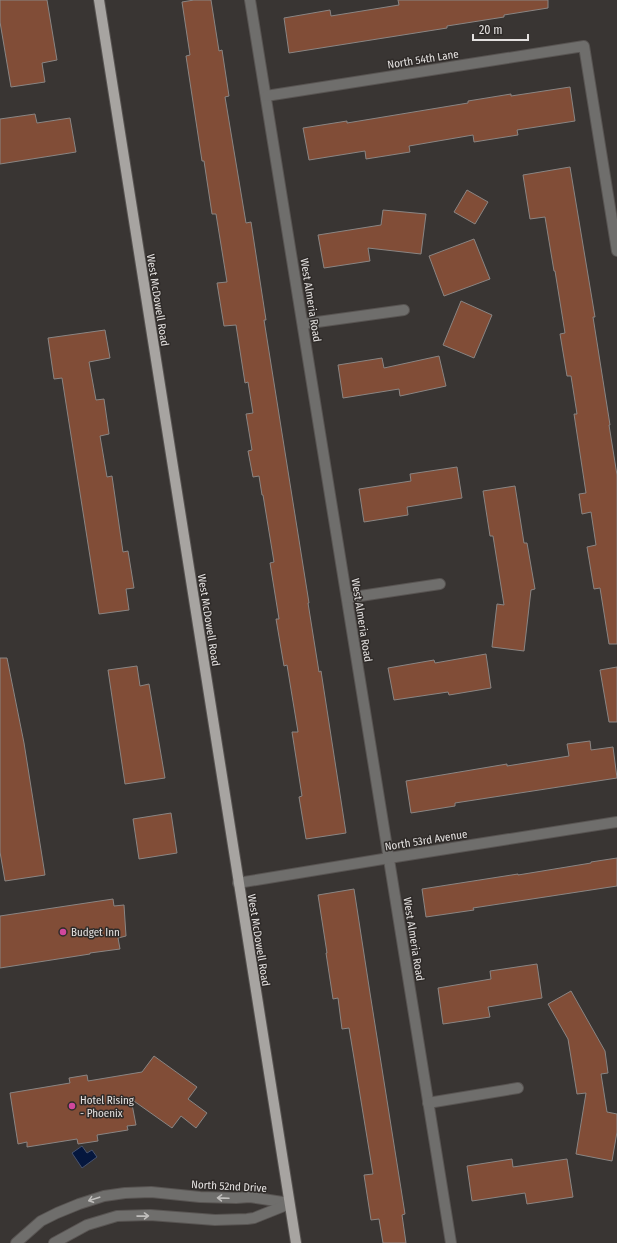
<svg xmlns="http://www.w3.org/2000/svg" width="617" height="1243" viewBox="0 0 617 1243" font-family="'Fira Sans Condensed',sans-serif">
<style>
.water{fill:#05173e;stroke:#48536e}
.building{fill:#814d37;stroke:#8a8583}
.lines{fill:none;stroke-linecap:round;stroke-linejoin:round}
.minor-casing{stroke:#585452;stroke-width:12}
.primary-casing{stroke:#585452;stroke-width:12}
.minor{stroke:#6f6e6c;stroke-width:10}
.primary{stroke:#a7a4a1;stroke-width:10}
.oneway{stroke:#c0bebc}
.hotel-dot{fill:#d1479c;stroke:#2f2b29;stroke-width:1.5}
.labels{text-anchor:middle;stroke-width:3;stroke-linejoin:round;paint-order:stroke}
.street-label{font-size:11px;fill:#e3e0df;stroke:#2f2b29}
.poi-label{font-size:11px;fill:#e3e0df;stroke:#2f2b29;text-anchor:start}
</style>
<rect width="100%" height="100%" fill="#393533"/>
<path class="water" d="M82,1146L87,1153L92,1150L97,1157L82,1168L72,1153Z"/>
<g class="building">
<path d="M0,0H47L57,60L42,63L45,82L11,87L0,22Z"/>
<path d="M194,0H211L219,51L222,50L229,96L225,97L246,223L251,222L266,320H264L309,603H308L319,672L321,671L346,833L306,839L299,797L302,796L292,732H298L287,665L284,666L276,619H279L270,563L274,562L263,495H262L259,476L253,477L248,451L252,450L246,414L253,413L248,382L245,383L236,325L224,326L217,283L227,282L216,214H212L204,161H202L186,56L190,55L182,2Z"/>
<path d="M398,0H548V8L504,15V17L447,26V28L289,53L284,18L330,10L331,16L399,5Z"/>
<path d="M570,87L575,121L517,130L518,135L474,142L473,135L409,146L410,152L366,159L365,151L309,160L303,128L347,121V123L468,103V101L511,94V96Z"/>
<path d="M35,114L37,123L70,118L76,152L0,164V119Z"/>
<path d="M570,167L595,317H593L610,425H609L617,475V644H609L600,588L594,589L587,547L596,545L591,512L582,514L579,494L586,493L574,414H577L571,376H567L560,334L565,333L555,271H554L545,217L530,219L523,175Z"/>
<path d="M467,190L488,202L475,224L454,212Z"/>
<path d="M383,210L426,214L421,254L368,248L370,261L324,268L318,235L381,225Z"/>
<path d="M474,239L490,279L444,296L429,256Z"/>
<path d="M461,301L492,315L474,358L443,345Z"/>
<path d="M105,330L110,358L89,362L96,400L104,399L109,434L100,436L107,477L112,476L123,552L128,551L134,588L126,589L129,610L99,614L62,378L54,379L48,338Z"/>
<path d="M439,356L446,386L400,396L399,389L343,398L338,365L382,358L384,368Z"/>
<path d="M457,467L462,498L407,507L408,515L364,522L359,489L411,481L410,474Z"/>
<path d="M515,486L524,543H527L535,589L531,590L524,651L492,647L497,604L504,605L493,536H490L483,491Z"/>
<path d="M486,654L491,688L449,695L448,692L394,700L388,668L434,660L435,663Z"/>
<path d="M0,658H7L24,743L45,875L5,881L0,852Z"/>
<path d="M137,666L140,686L149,684L165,778L125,784L108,670Z"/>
<path d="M617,667V722H609L600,670Z"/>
<path d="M590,741L591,750L613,747L617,778L455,803V806L411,813L406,781L507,764V766L569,756L567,744Z"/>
<path d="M171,813L177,853L139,859L133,819Z"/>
<path d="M617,858V886L473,908L474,910L426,917L422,889L518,874V875L591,863V862Z"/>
<path d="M354,889L370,993L405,1214L402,1215L406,1243H383L379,1219L371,1220L364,1175L373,1174L353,1052L349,1028L342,1029L338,998L333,999L326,953H327L318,895Z"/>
<path d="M113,899L114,906L124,905L126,936L118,938L120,949L90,953V954L0,968V916Z"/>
<path d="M537,964L542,998L488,1007L490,1017L443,1024L438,988L491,979L490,971Z"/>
<path d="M571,991L605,1051L608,1073L601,1074L607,1112L617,1114V1132L612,1161L576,1154L586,1093L577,1094L568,1039L548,1004Z"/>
<path d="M154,1056L197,1087L188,1099L207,1113L196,1128L181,1116L172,1128L131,1099L136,1125L127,1126L128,1130L97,1135L98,1141L78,1144L77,1139L27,1147V1142L18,1144L10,1093L70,1083L69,1078L87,1075L88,1081L142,1072Z"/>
<path d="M512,1159L513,1167L567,1159L573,1197L527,1204L525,1193L472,1201L467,1166Z"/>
</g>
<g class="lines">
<defs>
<g id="minor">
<path d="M250,0L451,1243"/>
<path d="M266,96L584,46L617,251"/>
<path d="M303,324L404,310"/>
<path d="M347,598L440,584"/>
<path d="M238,883L389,858L617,822"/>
<path d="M428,1103L518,1088"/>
<path d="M16,1243L41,1221L57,1213L79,1204L104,1196L125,1193L151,1192L200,1197L236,1198L250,1197L289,1203"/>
<path d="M54,1243L87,1225L117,1216L150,1215L215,1220L247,1219L254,1218L289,1204"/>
</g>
<path id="primary" d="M99,0L296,1243"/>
</defs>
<use href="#minor" class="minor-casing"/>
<use href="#primary" class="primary-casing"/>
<use href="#minor" class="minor"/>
<use href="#primary" class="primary"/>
</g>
<defs><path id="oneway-shaft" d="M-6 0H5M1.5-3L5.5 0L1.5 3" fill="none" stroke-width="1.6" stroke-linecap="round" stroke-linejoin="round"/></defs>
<g class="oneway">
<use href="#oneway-shaft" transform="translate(223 1198) rotate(-178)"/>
<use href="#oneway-shaft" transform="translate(94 1199) rotate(162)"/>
<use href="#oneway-shaft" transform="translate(143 1216) rotate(-1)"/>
</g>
<g class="hotel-dot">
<circle cx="63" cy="932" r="4"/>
<circle cx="72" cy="1106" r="4"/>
</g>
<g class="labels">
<g class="street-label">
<text transform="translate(423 59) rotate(-9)" y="4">North 54th Lane</text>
<text transform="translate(158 300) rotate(81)" y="4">West McDowell Road</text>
<text transform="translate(311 300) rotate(81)" y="4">West Almeria Road</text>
<text transform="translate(209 620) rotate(81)" y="4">West McDowell Road</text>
<text transform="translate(362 620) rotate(81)" y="4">West Almeria Road</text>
<text transform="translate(426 840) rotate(-9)" y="4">North 53rd Avenue</text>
<text transform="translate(414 939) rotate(81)" y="4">West Almeria Road</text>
<text transform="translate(259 940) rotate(81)" y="4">West McDowell Road</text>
<text transform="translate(229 1186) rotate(3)" y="4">North 52nd Drive</text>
</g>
<g class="poi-label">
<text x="71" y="936">Budget Inn</text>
<text x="80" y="1104">Hotel Rising<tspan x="80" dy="13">- Phoenix</tspan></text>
</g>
</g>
<path d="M473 34v6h55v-6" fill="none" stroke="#e3e0df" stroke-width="2"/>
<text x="479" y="34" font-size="12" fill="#e3e0df" stroke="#2f2b29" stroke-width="3" paint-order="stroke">20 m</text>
</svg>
